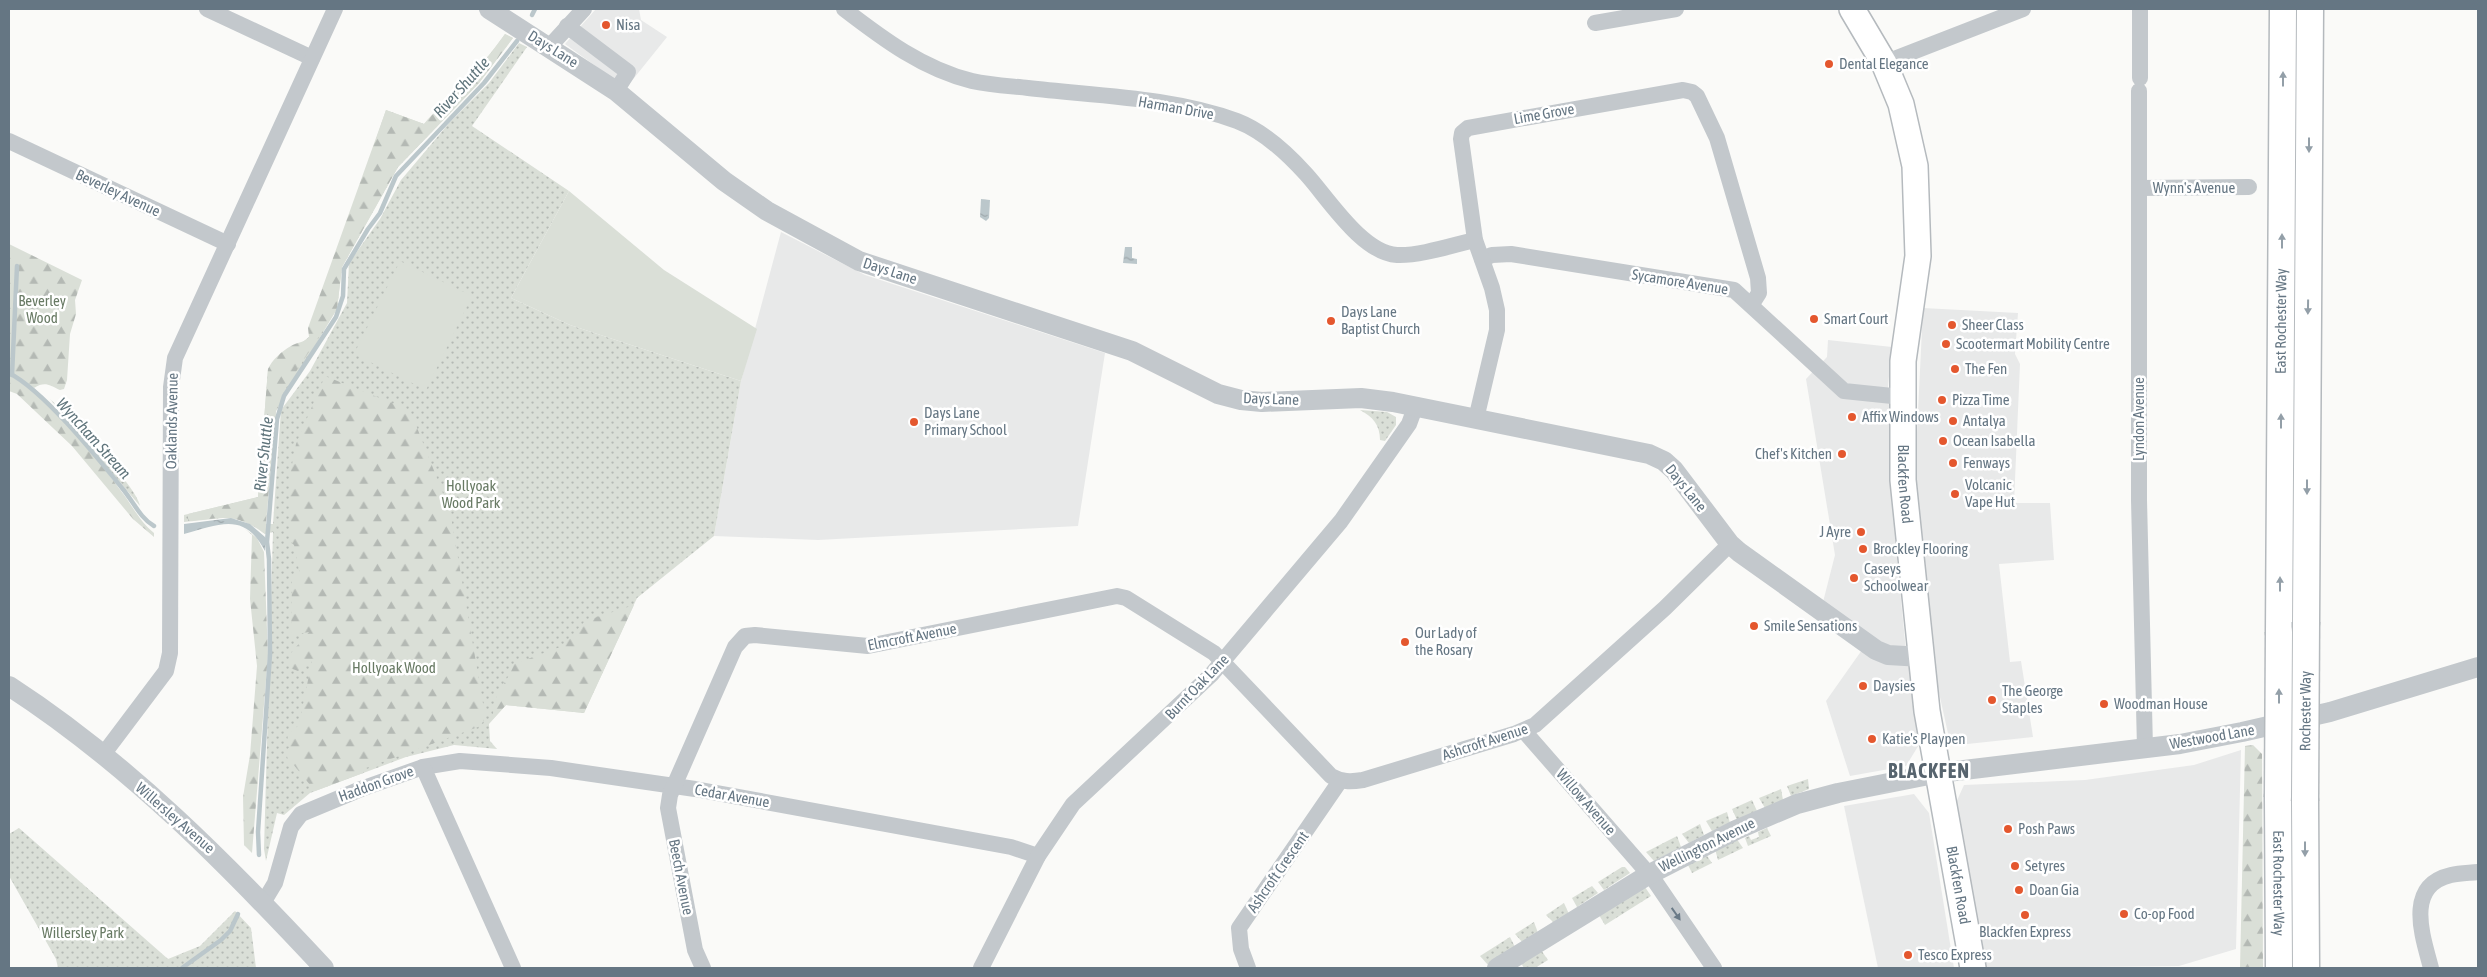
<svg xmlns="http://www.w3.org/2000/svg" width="2487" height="977" viewBox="0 0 2487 977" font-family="'Asap Condensed',sans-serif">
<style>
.built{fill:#e8e9e9}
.grass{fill:url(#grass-dots)}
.forest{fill:url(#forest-firs)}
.garden{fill:#dadfd7}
.water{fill:url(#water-ripples)}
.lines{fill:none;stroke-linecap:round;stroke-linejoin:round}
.stream{stroke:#bbc7cb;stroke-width:4.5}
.primary-casing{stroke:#b5babe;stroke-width:28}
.trunk-casing{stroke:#b4b9bd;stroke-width:29}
.minor{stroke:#c3c8cc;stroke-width:16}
.tertiary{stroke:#c3c8cc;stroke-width:20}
.primary{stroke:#fff;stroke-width:25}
.trunk{stroke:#fff;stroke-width:26}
.trunk-bridge-casing{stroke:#b4b9bd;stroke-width:29;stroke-linecap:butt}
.trunk-bridge{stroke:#fff;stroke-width:26}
.oneway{fill:#939fa8}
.oneway2{fill:#6a7a87}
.poi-dot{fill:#e4572e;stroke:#fff;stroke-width:2}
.labels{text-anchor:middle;stroke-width:5;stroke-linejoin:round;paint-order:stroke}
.poi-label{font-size:15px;fill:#657683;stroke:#fff;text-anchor:start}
.street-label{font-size:15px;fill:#657683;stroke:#fff}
.park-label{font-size:15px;fill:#687a64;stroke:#fff}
.water-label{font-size:16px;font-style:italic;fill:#60757c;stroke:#fff}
.district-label{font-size:20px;font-weight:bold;letter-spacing:1px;fill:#57646e;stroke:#fff}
</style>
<defs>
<pattern id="grass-dots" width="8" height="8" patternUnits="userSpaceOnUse" patternTransform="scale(1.25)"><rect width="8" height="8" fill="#dadfd7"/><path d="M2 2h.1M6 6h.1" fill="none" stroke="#b4b9b4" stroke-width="1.8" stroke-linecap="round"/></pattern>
<pattern id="forest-firs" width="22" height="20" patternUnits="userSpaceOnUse" patternTransform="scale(1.25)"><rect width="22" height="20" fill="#dadfd7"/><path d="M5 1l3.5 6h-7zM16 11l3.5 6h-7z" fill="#b4b9b4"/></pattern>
<pattern id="water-ripples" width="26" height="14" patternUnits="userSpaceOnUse" patternTransform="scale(1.25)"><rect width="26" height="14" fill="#bbc7cb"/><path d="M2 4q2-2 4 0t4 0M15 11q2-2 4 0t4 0" fill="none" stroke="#9ca6aa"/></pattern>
</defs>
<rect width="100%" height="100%" fill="#fafaf8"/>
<g class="built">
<path d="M596,9H639L641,20L667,37L626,88L565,44Z"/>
<path d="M781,232L865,275L1105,353L1078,526L818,540L714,536L741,381Z"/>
<path d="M1923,308L2018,313L2015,354L2020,364L2014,503H2050L2054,560L1999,564L2010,662L2021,661L2033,737L1958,745L1952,743L1949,738L1936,679L1922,577L1915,474Z"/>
<path d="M1828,340L1892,347L1888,386L1895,539L1905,641L1920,743L1906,766L1850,776L1826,701L1869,640L1822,606L1835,555L1806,379L1827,357Z"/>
<path d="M2241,750L2236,949L2179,966L1981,968L1954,807L1964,785L2085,780L2194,765Z"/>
<path d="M1914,794L1929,813L1954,968H1878L1844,806Z"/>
</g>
<g class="grass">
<path d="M505,34L513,38L479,83L398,167L342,267L337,309L276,411L265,524H273L281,410L310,371L347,303L349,263L380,219L401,180L450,122L489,83L519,43L527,47L472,126L569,191L511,298L570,325L741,381L714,536L637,598L584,713L506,705L489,724L490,741L497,749L454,745L406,757L310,793L284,815L277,813L266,861L264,849L273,532L265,534L249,521L232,517L184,522V515L258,497L268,369L309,337L386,110L424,124C455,96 481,67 505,34Z"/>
<path d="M50,399C68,416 136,485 140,506Z"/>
<path d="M1360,410L1387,412L1396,417V425L1385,441L1380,440C1380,425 1373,417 1360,410Z"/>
<path d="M1808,779L1809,789L1791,796L1787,786Z"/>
<path d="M1781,789L1783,800L1765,808L1759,798Z"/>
<path d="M1752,800L1757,811L1737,820L1732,809Z"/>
<path d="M1727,812L1730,823L1712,831L1706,821Z"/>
<path d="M1700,824L1704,835L1689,843L1682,834Z"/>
<path d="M19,828L168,959L200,946L235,911L251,928L256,968H58L56,959L9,876V834Z"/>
<path d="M1767,828L1771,836L1748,846L1745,838L1749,836L1751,840L1759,837L1758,832Z"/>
<path d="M1677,836L1681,847L1654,861L1646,852Z"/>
<path d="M1736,838L1743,848L1718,860L1715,849Z"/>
<path d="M1705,853L1712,863L1692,873L1687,863Z"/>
<path d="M1622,867H1625L1630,873L1604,890L1598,882Z"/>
<path d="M1592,886L1598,893L1577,907L1572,898Z"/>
<path d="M1645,887L1651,896L1605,925L1599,915Z"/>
<path d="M1564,903L1569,914L1554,923L1546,915Z"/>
<path d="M1534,922L1538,933L1523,943L1515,934Z"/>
<path d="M1510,937L1515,947L1488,965L1480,956Z"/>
<path d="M1541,950L1548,960L1535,968H1524L1521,963Z"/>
</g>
<g class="forest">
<path d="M505,34L513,38L479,83L398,167L342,267L337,309L286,387L276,411L265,534C235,512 223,518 188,521V514L258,497L268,369C272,360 282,351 291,346C297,342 304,343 309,337L308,328L386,110L424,124C433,111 448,104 459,92C475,73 491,54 505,34Z"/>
<path d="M9,244L82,280L75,300L76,314L70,334L67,380L64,389L60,390C49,385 45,381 34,388L9,372Z"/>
<path d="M9,375C47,396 95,455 121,491C132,505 140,522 154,533V537L133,519L72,446L17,394L9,391Z"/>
<path d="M325,376L407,409L412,415L450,511L485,715L483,722L478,727L366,768L363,773L315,791L293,764L289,767L286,750L290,747L287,743L288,734L299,725L312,660L298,671L290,668L291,653L309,632L291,635L292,577L300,575L294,545L291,542L289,480L296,444Z"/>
<path d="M244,528L257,538L264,552L268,655L252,853L244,845L243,797L250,755L257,666L250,599L252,535Z"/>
<path d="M634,605L584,713L506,705L493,719C493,689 505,689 514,664L563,646L585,621Z"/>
<path d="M2253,745L2262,754L2263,968H2240L2245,746Z"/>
</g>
<g class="garden">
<path d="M569,191L664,270L757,329L741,381L570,325L511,298Z"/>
<path d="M400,261L472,296L426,390L354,354Z"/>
</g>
<g class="water">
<path d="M981,199L990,200L989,218L986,221L980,217Z"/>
<path d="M1125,247H1132V258L1137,259V264L1123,263Z"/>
<path d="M231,518L250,524L265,537V551C244,511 219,525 184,534V524Z"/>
</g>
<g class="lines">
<g class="stream">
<path d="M532,15L535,9"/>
<path d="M9,373C44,391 96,456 122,488C133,501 140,518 154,526"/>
<path d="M12,375L17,266"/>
<path d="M259,855L258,832L270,654L269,559L267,542L277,419L284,396L336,317L343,296L344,269L368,229L380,213L396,176L484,83L517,41"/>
<path d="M182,968L221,940L230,931L238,914"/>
</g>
<defs>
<g id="primary">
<path id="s1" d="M1852,9L1884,63L1901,104L1915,166L1918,256L1903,361V480L1927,711L1973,968"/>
</g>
<g id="trunk">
<path d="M2306,622L2310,9"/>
<path id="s2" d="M2279,632L2283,9"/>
<path id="s3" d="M2278,797L2279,968"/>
<path d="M2305,801L2306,968"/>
</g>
</defs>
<use href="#primary" class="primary-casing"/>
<use href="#trunk" class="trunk-casing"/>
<g class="minor">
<path d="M207,9L312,58"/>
<path d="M844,9C883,39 923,69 972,81C990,85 1009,86 1028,88C1097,96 1171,97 1237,121C1263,131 1287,153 1306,174C1328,198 1362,253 1397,255C1420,256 1453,245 1475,240"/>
<path d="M1595,23L1676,9"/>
<path d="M567,26L628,72L616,91"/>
<path d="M550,46L584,9"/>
<path d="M1884,63L2023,9"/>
<path d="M2140,78V9"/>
<path d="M2139,91V500L2145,748"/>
<path d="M9,141L228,244"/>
<path d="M2139,188L2249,187"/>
<path d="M1482,259L1492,255L1511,254L1734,290L1844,391L1902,397"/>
<path d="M1476,419L1497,330V310L1492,288L1475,240L1461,139L1462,133L1468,128L1683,90L1692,92L1697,96L1717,138L1758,278L1759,293L1752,304"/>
<path d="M1524,731L1654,880L1714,968"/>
<path d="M102,756L166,671L170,653L171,387L175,358L335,9"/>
<path d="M423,767L460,761L551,768L695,789L1011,847L1038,856"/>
<path d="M263,903L275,883L291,827L301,814L361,789L423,767L513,968"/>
<path d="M703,968L695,950L668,808L670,795L735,647L745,636L755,635L868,646L1117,596L1126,598L1214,653L1331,776C1342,782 1350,782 1363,780L1514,734L1535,725L1665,608L1730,544"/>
<path d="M981,968L1038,856L1073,804L1211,675L1341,521L1409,424L1416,405"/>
<path d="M1248,968L1241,949L1239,928L1340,781"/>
<path d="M2431,968C2423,937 2404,886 2451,875C2460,873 2469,873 2478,872"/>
</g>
<g class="tertiary">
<path d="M489,9L616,91L724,181L767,211L859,261L1132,351L1218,394L1241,400L1262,402L1361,398L1393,402L1649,454L1664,461L1674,470L1730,544L1739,552L1876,650L1888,655L1922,657"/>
<path d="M9,686C128,763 228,865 324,968"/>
<path d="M1497,968L1648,875L1736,830L1797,804L1838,793L1939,773L2180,744L2242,732L2330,712L2478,667"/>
</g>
<use href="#primary" class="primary"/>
<use href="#trunk" class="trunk"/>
<defs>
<g id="trunk-bridge">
<path d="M2278,797L2279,632"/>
<path id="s4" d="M2305,801L2306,622"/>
</g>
</defs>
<use href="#trunk-bridge" class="trunk-bridge-casing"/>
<use href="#trunk-bridge" class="trunk-bridge"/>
</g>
<defs><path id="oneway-solid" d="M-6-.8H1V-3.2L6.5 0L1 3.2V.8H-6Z" transform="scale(1.25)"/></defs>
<g class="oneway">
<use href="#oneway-solid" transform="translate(2283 79) rotate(-90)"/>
<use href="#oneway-solid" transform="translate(2309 145) rotate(90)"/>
<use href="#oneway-solid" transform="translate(2282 241) rotate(-90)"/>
<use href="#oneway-solid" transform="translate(2308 307) rotate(91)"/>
<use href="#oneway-solid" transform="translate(2281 421) rotate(-90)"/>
<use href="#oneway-solid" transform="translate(2307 487) rotate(90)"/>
<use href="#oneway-solid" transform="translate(2280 584) rotate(-90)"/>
<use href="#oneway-solid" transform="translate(2279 696) rotate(-90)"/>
<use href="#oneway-solid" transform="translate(2305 849) rotate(90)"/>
</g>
<use class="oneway2" href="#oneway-solid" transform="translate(1676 914) rotate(55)"/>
<g class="poi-dot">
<circle cx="606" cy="25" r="5"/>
<circle cx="1829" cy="64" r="5"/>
<circle cx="1814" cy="319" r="5"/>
<circle cx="1331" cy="321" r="5"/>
<circle cx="1952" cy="325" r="5"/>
<circle cx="1946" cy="344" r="5"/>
<circle cx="1955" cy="369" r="5"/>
<circle cx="1942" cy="400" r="5"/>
<circle cx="1852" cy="417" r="5"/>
<circle cx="1953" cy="421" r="5"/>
<circle cx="914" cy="422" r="5"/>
<circle cx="1943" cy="441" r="5"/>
<circle cx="1842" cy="454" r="5"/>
<circle cx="1953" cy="463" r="5"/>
<circle cx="1955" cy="494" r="5"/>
<circle cx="1861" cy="532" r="5"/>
<circle cx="1863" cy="549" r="5"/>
<circle cx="1854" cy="578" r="5"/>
<circle cx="1754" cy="626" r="5"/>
<circle cx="1405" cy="642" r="5"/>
<circle cx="1863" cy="686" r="5"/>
<circle cx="1992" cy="700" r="5"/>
<circle cx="2104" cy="704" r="5"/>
<circle cx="1872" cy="739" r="5"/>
<circle cx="2008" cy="829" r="5"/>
<circle cx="2015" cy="866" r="5"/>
<circle cx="2019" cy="890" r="5"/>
<circle cx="2124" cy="914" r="5"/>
<circle cx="2025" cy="915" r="5"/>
<circle cx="1908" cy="955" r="5"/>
</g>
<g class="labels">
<g class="poi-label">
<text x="616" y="30">Nisa</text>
<text x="1839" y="69">Dental Elegance</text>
<text x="1341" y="317">Days Lane<tspan x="1341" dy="17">Baptist Church</tspan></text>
<text x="1824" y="324">Smart Court</text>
<text x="1962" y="330">Sheer Class</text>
<text x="1956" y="349">Scootermart Mobility Centre</text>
<text x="1965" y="374">The Fen</text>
<text x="1952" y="405">Pizza Time</text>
<text x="924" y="418">Days Lane<tspan x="924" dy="17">Primary School</tspan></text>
<text x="1862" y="422">Affix Windows</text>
<text x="1963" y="426">Antalya</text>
<text x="1953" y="446">Ocean Isabella</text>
<text x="1832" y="459" text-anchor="end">Chef's Kitchen</text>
<text x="1963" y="468">Fenways</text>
<text x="1965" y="490">Volcanic<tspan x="1965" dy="17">Vape Hut</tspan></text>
<text x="1851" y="537" text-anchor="end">J Ayre</text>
<text x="1873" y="554">Brockley Flooring</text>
<text x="1864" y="574">Caseys<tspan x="1864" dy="17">Schoolwear</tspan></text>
<text x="1764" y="631">Smile Sensations</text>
<text x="1415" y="638">Our Lady of<tspan x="1415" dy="17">the Rosary</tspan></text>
<text x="1873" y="691">Daysies</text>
<text x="2002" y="696">The George<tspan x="2002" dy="17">Staples</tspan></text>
<text x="2114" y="709">Woodman House</text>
<text x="1882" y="744">Katie's Playpen</text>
<text x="2018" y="834">Posh Paws</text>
<text x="2025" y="871">Setyres</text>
<text x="2029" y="895">Doan Gia</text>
<text x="2134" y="919">Co-op Food</text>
<text x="2025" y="937" text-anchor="middle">Blackfen Express</text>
<text x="1918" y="960">Tesco Express</text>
</g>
<g class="street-label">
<text transform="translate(553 49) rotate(32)" y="5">Days Lane</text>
<text transform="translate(1176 108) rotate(10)" y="5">Harman Drive</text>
<text transform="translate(1544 114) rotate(-10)" y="5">Lime Grove</text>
<text x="2194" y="193">Wynn's Avenue</text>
<text transform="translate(118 193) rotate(25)" y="5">Beverley Avenue</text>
<text transform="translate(890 271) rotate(18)" y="5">Days Lane</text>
<text transform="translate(1680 282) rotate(9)" y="5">Sycamore Avenue</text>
<text dy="5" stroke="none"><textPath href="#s2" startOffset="311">East Rochester Way</textPath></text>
<text transform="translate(1271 399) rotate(2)" y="5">Days Lane</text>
<text transform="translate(2139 419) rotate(-90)" y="5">Lyndon Avenue</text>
<text transform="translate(172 421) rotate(-89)" y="5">Oaklands Avenue</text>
<text dy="5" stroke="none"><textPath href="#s1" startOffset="490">Blackfen Road</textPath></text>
<text transform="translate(1686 488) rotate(51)" y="5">Days Lane</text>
<text transform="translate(912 637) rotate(-11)" y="5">Elmcroft Avenue</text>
<text transform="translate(1197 687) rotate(-46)" y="5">Burnt Oak Lane</text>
<text dy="5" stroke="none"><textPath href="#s4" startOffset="90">Rochester Way</textPath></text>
<text transform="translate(2212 737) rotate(-10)" y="5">Westwood Lane</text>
<text transform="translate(1485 742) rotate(-18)" y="5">Ashcroft Avenue</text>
<text transform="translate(376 784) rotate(-20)" y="5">Haddon Grove</text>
<text transform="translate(732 796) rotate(10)" y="5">Cedar Avenue</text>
<text transform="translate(1586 802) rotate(49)" y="5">Willow Avenue</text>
<text transform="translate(175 818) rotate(41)" y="5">Willersley Avenue</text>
<text transform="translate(1707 845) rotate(-26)" y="5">Wellington Avenue</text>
<text transform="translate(1278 872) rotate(-55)" y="5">Ashcroft Crescent</text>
<text transform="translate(681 877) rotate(79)" y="5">Beech Avenue</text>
<text dy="5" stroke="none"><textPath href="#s3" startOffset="86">East Rochester Way</textPath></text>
<text dy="5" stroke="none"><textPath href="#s1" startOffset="895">Blackfen Road</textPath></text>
</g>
<g class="park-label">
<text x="42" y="306">Beverley<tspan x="42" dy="17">Wood</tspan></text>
<text x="471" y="491">Hollyoak<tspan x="471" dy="17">Wood Park</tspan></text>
<text x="394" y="673">Hollyoak Wood</text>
<text x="83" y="938">Willersley Park</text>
</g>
<g class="water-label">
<text transform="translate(461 87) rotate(-48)" y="6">River Shuttle</text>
<text transform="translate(94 438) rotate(48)" y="6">Wyncham Stream</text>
<text transform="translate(263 454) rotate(-84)" y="6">River Shuttle</text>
</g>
<g class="district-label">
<text x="1929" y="778">BLACKFEN</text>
</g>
</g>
<rect width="2487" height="977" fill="none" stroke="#657683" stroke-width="20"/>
</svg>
